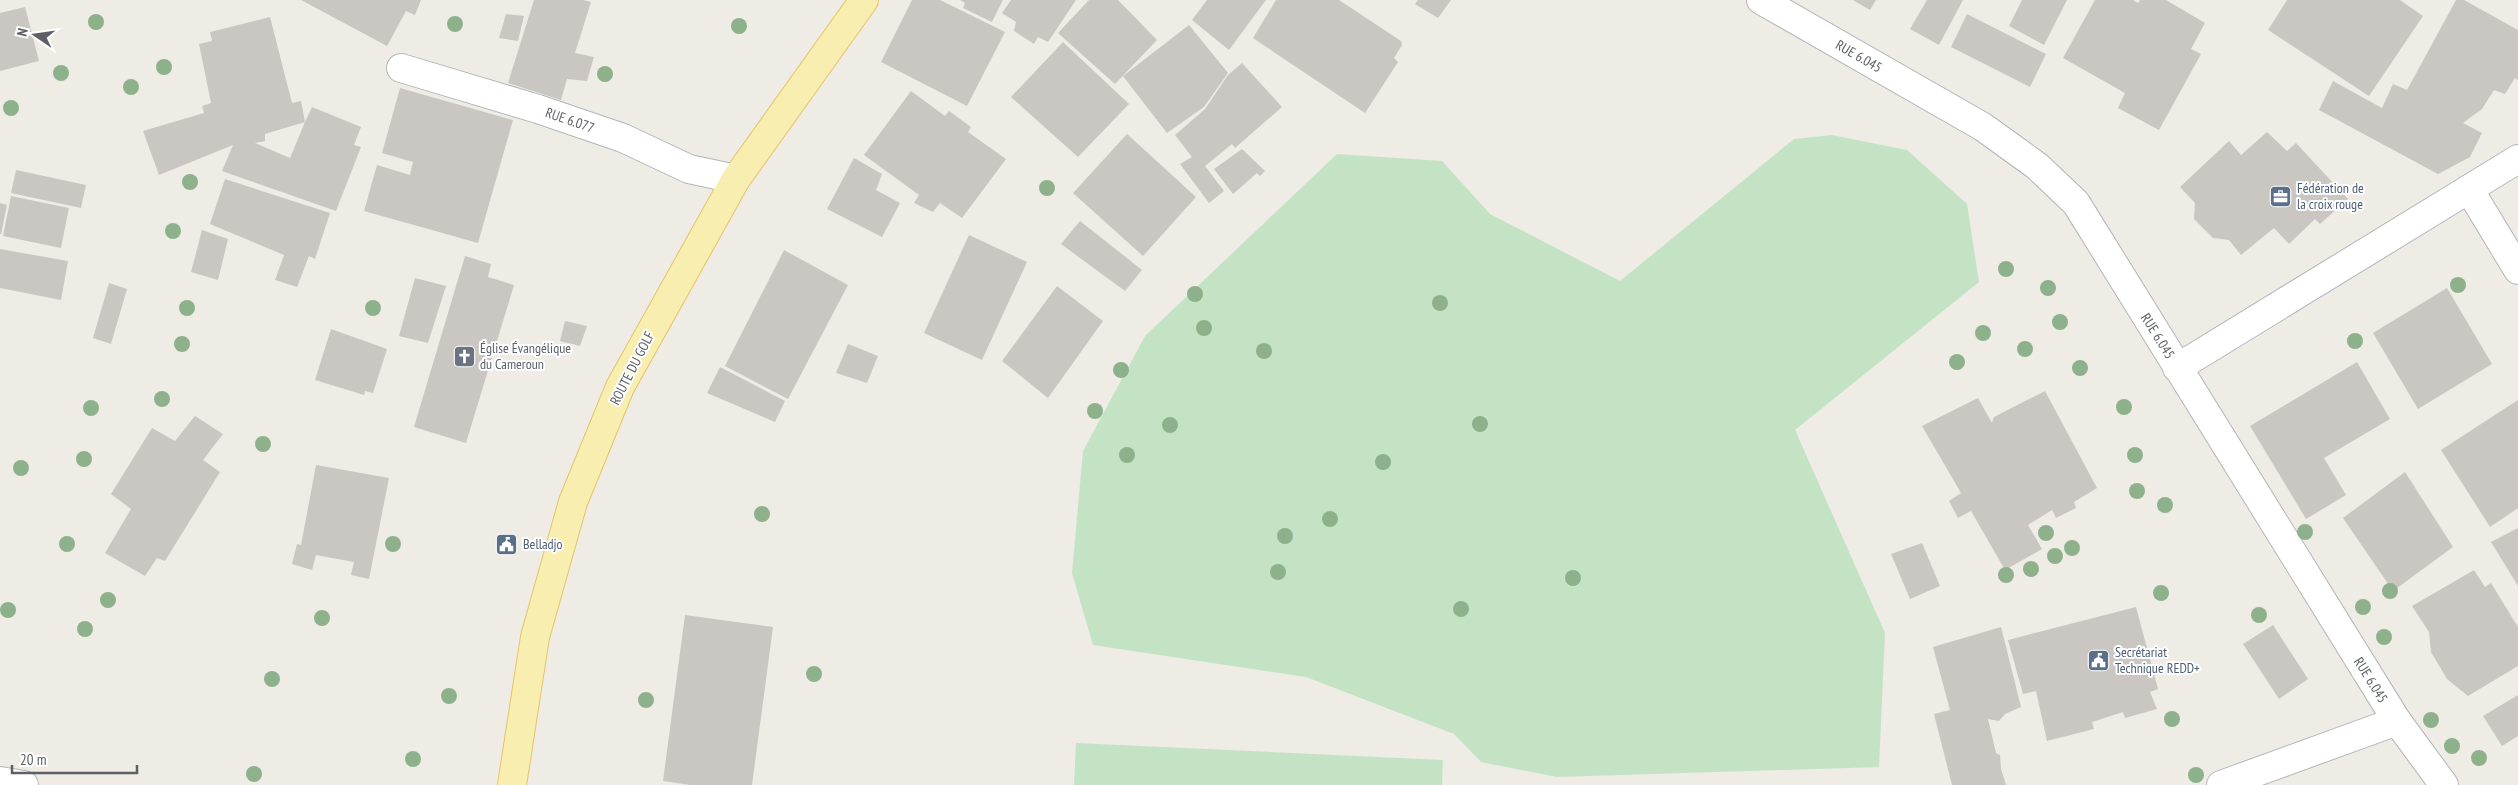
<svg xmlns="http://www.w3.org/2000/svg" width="2518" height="785" viewBox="0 0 2518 785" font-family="'PT Sans Narrow',sans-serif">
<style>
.green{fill:#c4e3c4}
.building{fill:#cac7c2;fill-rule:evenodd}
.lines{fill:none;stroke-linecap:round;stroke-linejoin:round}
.minor-casing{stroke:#b2b5b9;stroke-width:30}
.major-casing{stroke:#e5c467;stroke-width:30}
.minor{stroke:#fff;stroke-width:28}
.major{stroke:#f8eeb0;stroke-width:28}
.tree{fill:#8db28b}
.labels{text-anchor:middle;stroke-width:4;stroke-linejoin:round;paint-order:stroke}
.street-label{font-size:14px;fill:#5d6064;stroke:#fff}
.service-label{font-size:14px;fill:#4e5e75;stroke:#fff;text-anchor:start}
.worship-label{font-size:14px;fill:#5b616d;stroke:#fff;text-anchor:start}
</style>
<rect width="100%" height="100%" fill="#eeece5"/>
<g class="green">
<path d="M1832,135L1907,150L1967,204L1979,282L1795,430L1885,633L1879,767L1557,777L1481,762L1454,734L1306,677L1093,645L1072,573L1083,451L1145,336L1337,154L1442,161L1490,214L1620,281L1794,139Z"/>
<path d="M1076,743L1443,760L1442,785H1074Z"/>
</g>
<g class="building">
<path d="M301,0H421L415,15L406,11L387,46Z"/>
<path d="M534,0H583L591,2L575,53L594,57L587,81L567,79L561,100L508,83Z"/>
<path d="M912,0H940L1005,32L967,106L881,62Z"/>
<path d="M960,0H1003L992,22L963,8L965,3Z"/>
<path d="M1011,0H1076L1048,42L1038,37L1034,44L1014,31L1016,22L1002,13Z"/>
<path d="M1089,0H1118L1157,40L1115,84L1058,33Z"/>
<path d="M1207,0H1266L1229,50L1192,20Z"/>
<path d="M1276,0H1339L1401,41L1402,45L1394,58L1398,62L1365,113L1253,38Z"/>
<path d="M1418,0H1451L1438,18L1415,4Z"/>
<path d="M1853,0H1876L1870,10Z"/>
<path d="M1927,0H1963L1939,45L1910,29Z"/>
<path d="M2022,0H2067L2044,45L2009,26Z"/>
<path d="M2095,0H2133L2138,3L2140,0H2166L2205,23L2191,49L2201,54L2159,130L2118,108L2125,93L2063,58Z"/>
<path d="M2287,0H2400L2423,16L2369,96L2268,30Z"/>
<path d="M2456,0H2464L2518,30V80L2515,78L2505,94L2494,90L2482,109L2463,123L2482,133L2470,157L2438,174L2319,110L2333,81L2382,108L2393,84L2407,90Z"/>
<path d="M25,7L39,61L0,71V13Z"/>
<path d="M506,14L524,16L518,41L499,38Z"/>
<path d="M1967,14L2046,54L2030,87L1951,47Z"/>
<path d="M270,17L292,103L301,101L305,122L312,107L361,127L354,145L361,147L336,211L222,171L233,145L159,175L143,131L204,113L202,106L211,103L199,44L212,41L210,32ZM305,122L290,158L255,143L265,141V134Z"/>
<path d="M1189,25L1228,73L1204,107L1167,133L1123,76Z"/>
<path d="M1063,42L1129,104L1078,157L1011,97Z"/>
<path d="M1242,63L1282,107L1235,148L1232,144L1205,166L1224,191L1209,203L1180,164L1192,157L1175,135L1205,109L1228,75Z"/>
<path d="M400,88L513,120L478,243L364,211L377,165L410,175L413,162L382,153Z"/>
<path d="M911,91L945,116L949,111L971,127L968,132L1006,159L962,218L940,203L933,212L914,203L919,195L864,155Z"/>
<path d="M2267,132L2287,151L2296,143L2348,199L2320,224L2315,219L2289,244L2274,228L2241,255L2229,240L2213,238L2194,219L2195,203L2180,187L2229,141L2241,155Z"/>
<path d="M1127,134L1196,197L1143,256L1073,193Z"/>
<path d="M1242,149L1265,171L1260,176L1257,173L1233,194L1214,169Z"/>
<path d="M854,158L882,174L876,190L900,203L882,237L827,209Z"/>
<path d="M16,170L86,185L81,208L11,193Z"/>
<path d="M225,179L330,213L315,259L309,256L297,287L275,280L284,255L210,224Z"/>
<path d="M11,196L69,208L61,248L3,236Z"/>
<path d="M0,203L7,205L1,234H0Z"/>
<path d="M1080,221L1142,270L1125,291L1061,244Z"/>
<path d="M202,230L228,239L218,280L191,272Z"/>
<path d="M969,235L1027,262L982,360L924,333Z"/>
<path d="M0,249L68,261L61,300L0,288Z"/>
<path d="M784,250L848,285L788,399L725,366Z"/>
<path d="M465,256L491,264L488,277L514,285L466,443L414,427Z"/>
<path d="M415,278L446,286L428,343L399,336Z"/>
<path d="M109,283L127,289L111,344L93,338Z"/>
<path d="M1057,286L1103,321L1048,398L1002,361Z"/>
<path d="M2447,288L2492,364L2418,409L2373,333Z"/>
<path d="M565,321L587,326L580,346L560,341Z"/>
<path d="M331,329L387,349L373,393L365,391L364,395L315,380Z"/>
<path d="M848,344L878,356L867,383L836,373Z"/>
<path d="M2357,362L2390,419L2324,458L2346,495L2306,519L2250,426Z"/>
<path d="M720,367L785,401L775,422L707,393Z"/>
<path d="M2045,391L2097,488L2074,502L2076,508L2056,518L2052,510L2028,525L2042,549L2005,570L1971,511L1958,518L1949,501L1961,493L1922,426L1978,398L1992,423L1994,417Z"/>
<path d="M2518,400V508L2490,527L2441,450Z"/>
<path d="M195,416L223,434L203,460L220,472L165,561L157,558L145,576L105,553L131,509L111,494L152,428L175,441Z"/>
<path d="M316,465L389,478L369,579L351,575L354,562L316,555L312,570L292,564L297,544L301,545Z"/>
<path d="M2405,472L2453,547L2393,591L2343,518Z"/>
<path d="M2518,528V586L2491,542Z"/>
<path d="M1922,543L1940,586L1910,599L1891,554Z"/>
<path d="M2474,570L2485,587L2491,583L2518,627V666L2468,696L2447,679L2431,652L2429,632L2412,606Z"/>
<path d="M2136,607L2158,689L2150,692L2157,709L2125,718L2123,712L2092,722L2094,729L2047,741L2036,691L2023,694L2008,640Z"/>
<path d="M685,615L773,627L752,785H690L663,781Z"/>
<path d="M2273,625L2308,679L2279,699L2243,644Z"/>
<path d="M2001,627L2021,707L2005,714L1999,721L1988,719L1996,753L2000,755L2001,769L2006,785H1952L1934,714L1950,710L1933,647Z"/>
<path d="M2518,695V736L2502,746L2483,716Z"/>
</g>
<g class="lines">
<defs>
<g id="minor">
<path d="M1761,0L1983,127L2037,166L2076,203L2397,721L2444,785"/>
<path d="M401,68L538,109L623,138L689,169L736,179"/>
<path d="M2469,189L2518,270"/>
<path d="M2177,368L2518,159"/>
<path d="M0,781L24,785"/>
<path d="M2221,785L2397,721"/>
</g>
<path id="major" d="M512,785L535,637L573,502L620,387L736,179L864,0"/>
</defs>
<use href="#minor" class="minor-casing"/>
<use href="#major" class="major-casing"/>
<use href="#minor" class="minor"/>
<use href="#major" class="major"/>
</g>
<g class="tree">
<circle cx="96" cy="22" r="8"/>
<circle cx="455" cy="24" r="8"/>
<circle cx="739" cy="26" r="8"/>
<circle cx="164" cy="67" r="8"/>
<circle cx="61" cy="73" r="8"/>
<circle cx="605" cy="74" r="8"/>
<circle cx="131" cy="87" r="8"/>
<circle cx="11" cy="108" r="8"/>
<circle cx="190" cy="182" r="8"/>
<circle cx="1047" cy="188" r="8"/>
<circle cx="173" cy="231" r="8"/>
<circle cx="2006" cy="269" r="8"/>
<circle cx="2458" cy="285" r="8"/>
<circle cx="2048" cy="288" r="8"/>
<circle cx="1195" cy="294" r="8"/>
<circle cx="1440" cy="303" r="8"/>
<circle cx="187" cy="308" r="8"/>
<circle cx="373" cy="308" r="8"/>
<circle cx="2060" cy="322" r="8"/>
<circle cx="1204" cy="328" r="8"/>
<circle cx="1983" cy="333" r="8"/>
<circle cx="2355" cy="341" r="8"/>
<circle cx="182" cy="344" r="8"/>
<circle cx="2025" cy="349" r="8"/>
<circle cx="1264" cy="351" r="8"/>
<circle cx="1957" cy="362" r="8"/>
<circle cx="2080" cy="368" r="8"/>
<circle cx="1121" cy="370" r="8"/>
<circle cx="162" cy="399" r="8"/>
<circle cx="2124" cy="407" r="8"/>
<circle cx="91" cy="408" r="8"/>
<circle cx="1095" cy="411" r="8"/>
<circle cx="1480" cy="424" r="8"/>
<circle cx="1170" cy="425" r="8"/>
<circle cx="263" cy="444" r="8"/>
<circle cx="1127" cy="455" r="8"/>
<circle cx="2135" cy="455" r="8"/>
<circle cx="84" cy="459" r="8"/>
<circle cx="1383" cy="462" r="8"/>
<circle cx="21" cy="468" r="8"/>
<circle cx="2137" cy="491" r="8"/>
<circle cx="2165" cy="505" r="8"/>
<circle cx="762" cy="514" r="8"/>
<circle cx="1330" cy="519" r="8"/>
<circle cx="2305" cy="532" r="8"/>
<circle cx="2046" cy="533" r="8"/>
<circle cx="1285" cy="536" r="8"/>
<circle cx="67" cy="544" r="8"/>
<circle cx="393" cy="544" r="8"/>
<circle cx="2072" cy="548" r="8"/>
<circle cx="2055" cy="556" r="8"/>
<circle cx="2031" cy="569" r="8"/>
<circle cx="1278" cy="572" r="8"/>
<circle cx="2006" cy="575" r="8"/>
<circle cx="1573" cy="578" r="8"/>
<circle cx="2390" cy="591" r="8"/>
<circle cx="2161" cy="593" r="8"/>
<circle cx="108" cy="600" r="8"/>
<circle cx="2363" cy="607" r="8"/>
<circle cx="1461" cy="609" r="8"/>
<circle cx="8" cy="610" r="8"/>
<circle cx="2259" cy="615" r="8"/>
<circle cx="322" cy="618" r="8"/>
<circle cx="85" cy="629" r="8"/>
<circle cx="2384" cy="637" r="8"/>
<circle cx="814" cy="674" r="8"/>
<circle cx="272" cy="679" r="8"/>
<circle cx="449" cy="696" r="8"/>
<circle cx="646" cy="700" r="8"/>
<circle cx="2172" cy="719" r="8"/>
<circle cx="2431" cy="720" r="8"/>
<circle cx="2452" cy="746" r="8"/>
<circle cx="2479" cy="758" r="8"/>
<circle cx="413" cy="759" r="8"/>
<circle cx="254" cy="774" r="8"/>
<circle cx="2196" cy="775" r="8"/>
</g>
<defs>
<symbol id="office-square" viewBox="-11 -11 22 22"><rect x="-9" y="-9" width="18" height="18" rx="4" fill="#5c6f8a" stroke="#fff"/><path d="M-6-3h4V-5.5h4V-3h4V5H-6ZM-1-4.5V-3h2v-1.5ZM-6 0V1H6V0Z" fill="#fff"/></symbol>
<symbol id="church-square" viewBox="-11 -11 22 22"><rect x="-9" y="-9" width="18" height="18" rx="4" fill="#6b7280" stroke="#fff"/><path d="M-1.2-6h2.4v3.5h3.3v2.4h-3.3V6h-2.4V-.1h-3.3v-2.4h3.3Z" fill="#fff"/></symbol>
<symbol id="civic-square" viewBox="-11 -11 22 22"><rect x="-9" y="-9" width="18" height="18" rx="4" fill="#5c6f8a" stroke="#fff"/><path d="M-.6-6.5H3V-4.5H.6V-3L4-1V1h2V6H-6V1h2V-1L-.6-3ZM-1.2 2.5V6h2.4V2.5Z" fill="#fff"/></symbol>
</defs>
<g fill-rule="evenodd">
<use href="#office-square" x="2268" y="184" width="25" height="25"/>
<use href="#church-square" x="452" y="344" width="25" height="25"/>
<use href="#civic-square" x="494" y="532" width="25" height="25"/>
<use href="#civic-square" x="2086" y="648" width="25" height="25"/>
</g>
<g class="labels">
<g class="street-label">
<text transform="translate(1859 56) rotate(30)" y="5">RUE 6.045</text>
<text transform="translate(570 120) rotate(19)" y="5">RUE 6.077</text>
<text transform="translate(2158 336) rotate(58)" y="5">RUE 6.045</text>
<text transform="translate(632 368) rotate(-63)" y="5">ROUTE DU GOLF</text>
<text transform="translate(2371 680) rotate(58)" y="5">RUE 6.045</text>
</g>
<g class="service-label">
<text x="2297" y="193">Fédération de<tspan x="2297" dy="16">la croix rouge</tspan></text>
<text x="523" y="549">Belladjo</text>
<text x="2115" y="657">Secrétariat<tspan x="2115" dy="16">Technique REDD+</tspan></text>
</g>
<g class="worship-label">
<text x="480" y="353">Église Évangélique<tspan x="480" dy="16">du Cameroun</tspan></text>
</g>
</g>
<g transform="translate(35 35) rotate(283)" stroke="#ffffff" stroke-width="4" paint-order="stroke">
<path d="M0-4L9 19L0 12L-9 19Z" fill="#5d6064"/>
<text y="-8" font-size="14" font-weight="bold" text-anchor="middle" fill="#5d6064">N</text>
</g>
<path d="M12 765v8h125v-8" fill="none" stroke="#5d6064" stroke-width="2.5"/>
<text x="20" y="765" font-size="15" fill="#5d6064" stroke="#ffffff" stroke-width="4" paint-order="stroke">20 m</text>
</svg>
